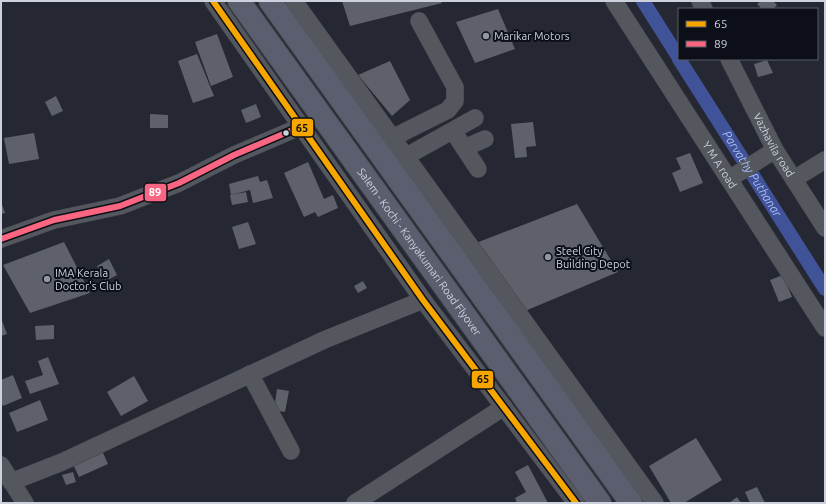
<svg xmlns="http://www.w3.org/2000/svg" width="826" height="504" viewBox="0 0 826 504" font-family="Ubuntu,sans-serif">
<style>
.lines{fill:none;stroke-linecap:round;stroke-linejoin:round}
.canal{stroke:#415398;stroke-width:14}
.building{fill:#5e616a}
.minor-casing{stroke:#41444c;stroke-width:18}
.highway-casing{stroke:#41444c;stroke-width:24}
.minor{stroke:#54575e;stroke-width:17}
.highway{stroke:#5a5e6f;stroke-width:22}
.bus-1-casing{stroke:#0c0f17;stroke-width:9}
.bus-2-casing{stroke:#0c0f17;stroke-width:9}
.bus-1{stroke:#f7a600;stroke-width:6}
.bus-2{stroke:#fa6682;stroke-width:6}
.poi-dot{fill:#9296a1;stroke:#0c0f17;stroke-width:1.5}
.bus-dot{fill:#cdd1dd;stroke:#0c0f17;stroke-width:1.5}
.labels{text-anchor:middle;stroke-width:4;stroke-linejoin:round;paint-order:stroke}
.poi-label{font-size:11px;fill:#cdd1dd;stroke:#0c0f17;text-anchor:start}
.street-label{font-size:11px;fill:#cdd1dd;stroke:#0c0f17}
.water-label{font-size:12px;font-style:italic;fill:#a9bdfb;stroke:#0c0f17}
.line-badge{stroke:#0c0f17;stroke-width:1.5}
.badge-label{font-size:11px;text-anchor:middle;font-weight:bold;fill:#fff}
.pale-badge-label{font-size:11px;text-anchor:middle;font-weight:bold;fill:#111}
</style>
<rect width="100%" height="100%" fill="#252832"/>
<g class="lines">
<g class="canal">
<path d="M643,1L679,58"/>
<path id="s1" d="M679,59L825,289"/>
</g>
</g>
<g class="building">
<path d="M342,1H441L442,3L350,26Z"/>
<path d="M761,1H773L777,5L773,9H762L757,4Z"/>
<path d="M498,9L515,49L475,63L456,22Z"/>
<path d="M217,34L233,77L211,86L195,42Z"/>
<path d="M197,54L214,96L193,103L178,61Z"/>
<path d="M767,60L773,73L758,77L754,64Z"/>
<path d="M390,61L410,100L392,116L358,75Z"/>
<path d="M56,96L63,111L52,116L45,102Z"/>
<path d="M256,104L261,117L246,123L241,110Z"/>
<path d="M150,114L168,115V128H150Z"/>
<path d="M533,122L536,146L526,147L527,157L515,158L511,124Z"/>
<path d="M34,133L39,159L9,164L4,138Z"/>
<path d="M690,153L703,183L680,192L672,173L681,169L676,158Z"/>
<path d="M308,162L324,199L333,195L338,208L318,217L315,212L304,217L284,173Z"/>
<path d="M258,176L260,182L267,180L273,198L253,203L250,190L231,195L229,184Z"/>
<path d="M246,192L248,202L232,205L230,195Z"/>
<path d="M1,202L5,213L1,214Z"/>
<path d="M577,204L618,272L525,311L476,243Z"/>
<path d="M248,222L256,244L239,249L232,227Z"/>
<path d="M64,242L90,293L30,313L3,265Z"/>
<path d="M109,259L117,275L106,281L97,266Z"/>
<path d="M783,275L792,297L779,302L770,280Z"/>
<path d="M363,281L367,288L358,293L354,286Z"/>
<path d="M1,318L7,334L1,336Z"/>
<path d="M54,325V339L36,340L35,326Z"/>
<path d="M48,357L59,384L30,394L25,381L43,375L38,361Z"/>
<path d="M13,375L22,398L3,406L1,402V380Z"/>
<path d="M134,376L148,401L121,416L107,392Z"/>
<path d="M277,389L289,391L285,412L274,410Z"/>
<path d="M40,400L48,420L17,432L9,413Z"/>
<path d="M696,438L722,480L684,503H671L649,466Z"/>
<path d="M100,446L108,464L79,477L71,460Z"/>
<path d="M528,465L548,503H517L515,498L526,492L515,472Z"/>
<path d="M73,472L76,482L66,485L62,475Z"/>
<path d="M757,487L765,503H750L745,492Z"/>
<path d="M737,497L741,503H729Z"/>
</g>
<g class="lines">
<defs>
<g id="minor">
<path d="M213,1L423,300L576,503"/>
<path d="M294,1L655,503"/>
<path id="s2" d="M614,1L825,328"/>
<path d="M700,1L704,9"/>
<path id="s3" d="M729,59L775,150L825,228"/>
<path d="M453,131L478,169"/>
<path d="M392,138L448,110L455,101V87L419,21"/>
<path d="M464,148L485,139"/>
<path d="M405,157L475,118"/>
<path d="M729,179L775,150"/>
<path d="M794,179L825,160"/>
<path d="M1,239L54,220L120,206L179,183L234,155L302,126"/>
<path d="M250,374L291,451"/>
<path d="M1,465L25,503"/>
<path d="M11,482L62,462L324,340L423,300"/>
<path d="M355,503L504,407"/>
</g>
<g id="highway">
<path id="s4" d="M239,1L600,503"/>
<path d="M270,1L631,503"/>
</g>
</defs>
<use href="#minor" class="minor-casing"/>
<use href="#highway" class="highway-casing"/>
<use href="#minor" class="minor"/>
<use href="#highway" class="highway"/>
<defs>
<path id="bus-1" d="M213,1L423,300L576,503"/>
<path id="bus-2" d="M1,239L54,220L120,206L179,183L234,155L302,126"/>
</defs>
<use href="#bus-1" class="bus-1-casing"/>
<use href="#bus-2" class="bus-2-casing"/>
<use href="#bus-1" class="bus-1"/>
<use href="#bus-2" class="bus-2"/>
</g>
<g class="poi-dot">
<circle cx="486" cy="36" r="4"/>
<circle cx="548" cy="257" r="4"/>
<circle cx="47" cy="279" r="4"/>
</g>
<circle class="bus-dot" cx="286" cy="133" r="3.5"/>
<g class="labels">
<g class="poi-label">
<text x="494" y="40">Marikar Motors</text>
<text x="556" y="255">Steel City<tspan x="556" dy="13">Building Depot</tspan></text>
<text x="55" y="277">IMA Kerala<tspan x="55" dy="13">Doctor's Club</tspan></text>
</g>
<g class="street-label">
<text dy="4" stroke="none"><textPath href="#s3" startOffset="97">Vazhavila road</textPath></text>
<text dy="4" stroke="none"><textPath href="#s2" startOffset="195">Y M A road</textPath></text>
<text dy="4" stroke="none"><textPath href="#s4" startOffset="309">Salem - Kochi - Kanyakumari Road Flyover</textPath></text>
</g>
<g class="water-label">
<text dy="4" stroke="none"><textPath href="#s1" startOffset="136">Parvathy Puthanar</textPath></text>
</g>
</g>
<g class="line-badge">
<rect x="291" y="118" width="23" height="19" rx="4" fill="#f7a600"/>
<rect x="144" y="183" width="23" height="19" rx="4" fill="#fa6682"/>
<rect x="471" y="370" width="23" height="19" rx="4" fill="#f7a600"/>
</g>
<g class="badge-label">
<text x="155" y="196">89</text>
</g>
<g class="pale-badge-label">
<text x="302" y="132">65</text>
<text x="483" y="383">65</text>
</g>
<rect width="826" height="504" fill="none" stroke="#cdd1dd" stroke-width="4"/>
<rect x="678" y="8" width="140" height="52" fill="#0c0f17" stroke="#595d66"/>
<rect x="686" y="21" width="20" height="6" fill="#f7a600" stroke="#595d66"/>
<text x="714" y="28" font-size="12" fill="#cdd1dd">65</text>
<rect x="686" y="41" width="20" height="6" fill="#fa6682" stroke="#595d66"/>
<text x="714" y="48" font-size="12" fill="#cdd1dd">89</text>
</svg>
